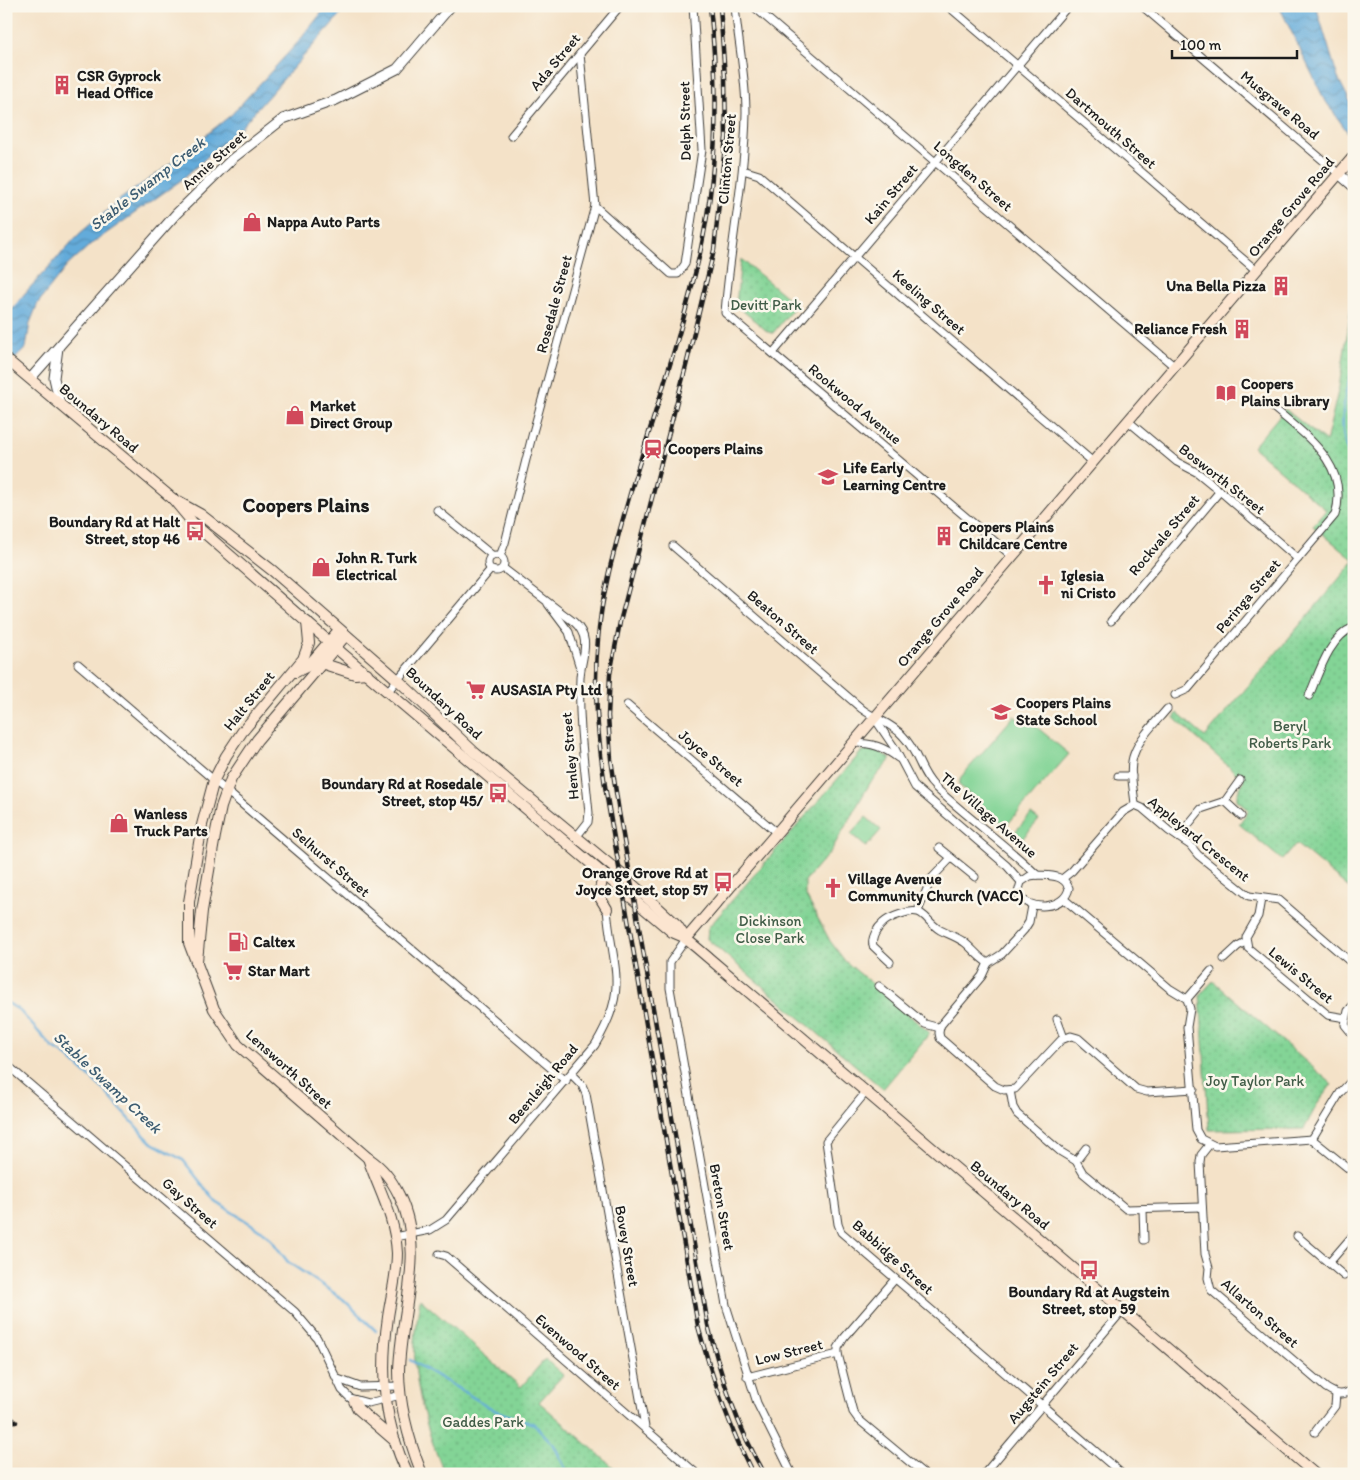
<svg xmlns="http://www.w3.org/2000/svg" width="1360" height="1480" viewBox="0 0 1360 1480" font-family="Itim,sans-serif">
<style>
.grass{fill:#83d496;stroke:#507859}
.park{fill:url(#park-dots);stroke:#507859}
.water{fill:url(#water-waves);stroke:#40647b}
.lines{fill:none;stroke-linecap:round;stroke-linejoin:round}
.stream{stroke:#63abda;stroke-width:2.5}
.minor-casing{stroke:#3c3a36;stroke-width:9}
.tertiary-casing{stroke:#3c3a36;stroke-width:11}
.secondary-casing{stroke:#3c3a36;stroke-width:12}
.minor{stroke:#fff;stroke-width:7}
.tertiary{stroke:#fff;stroke-width:9}
.secondary{stroke:#fce5d0;stroke-width:10}
.rail-casing{stroke:#1c1c1c;stroke-width:4.5}
.rail{stroke:#fbf7ec;stroke-width:2.5;stroke-dasharray:8;stroke-linecap:butt}
.labels{text-anchor:middle;stroke-width:5;stroke-linejoin:round;paint-order:stroke}
.street-label{font-size:15px;fill:#1c1c1c;stroke:#fbf7ec}
.poi-label{font-size:15px;font-weight:bold;fill:#1c1c1c;stroke:#fbf7ec;text-anchor:start}
.park-label{font-size:15px;fill:#405c47;stroke:#fbf7ec}
.water-label{font-size:16px;font-style:italic;fill:#3c5c71;stroke:#fbf7ec}
.district-label{font-size:20px;font-weight:bold;fill:#1c1c1c;stroke:#fbf7ec}
</style>
<defs>
<pattern id="park-dots" width="8" height="8" patternUnits="userSpaceOnUse" patternTransform="scale(1.25)"><rect width="8" height="8" fill="#83d496"/><path d="M2 2h.1M6 6h.1" fill="none" stroke="#71b581" stroke-width="1.8" stroke-linecap="round"/></pattern>
<pattern id="water-waves" width="16" height="10" patternUnits="userSpaceOnUse" patternTransform="scale(1.25)"><rect width="16" height="10" fill="#63abda"/><path d="M0 5q4-4 8 0t8 0" fill="none" stroke="#518ab0"/></pattern>
</defs>
<rect width="100%" height="100%" fill="#fbf7ec"/>
<filter id="ink" filterUnits="userSpaceOnUse"><feTurbulence type="fractalNoise" baseFrequency=".02" numOctaves="2"/><feDisplacementMap in="SourceGraphic" scale="10" xChannelSelector="R" yChannelSelector="G"/><feConvolveMatrix kernelMatrix="1 2 1 2 8 2 1 2 1" color-interpolation-filters="sRGB"/></filter>
<filter id="wash" filterUnits="userSpaceOnUse"><feTurbulence type="fractalNoise" baseFrequency=".0096" numOctaves="4" result="noise"/><feDisplacementMap in="SourceGraphic" scale="20" xChannelSelector="R" yChannelSelector="G"/><feGaussianBlur stdDeviation="1.12" result="paint"/><feColorMatrix in="noise" values="0 0 0 0 0 0 0 0 0 0 0 0 0 0 0 0 0 1.4 0 .05"/><feComposite in="paint" operator="in"/></filter>
<g filter="url(#wash)">
<rect width="100%" height="100%" fill="#f4e2c8"/>
<g class="grass">
<path d="M1014,716L1022,722L1026,718L1069,754L1006,826L959,785L961,777Z"/>
<path d="M1031,814L1039,820L1021,840L1014,833Z"/>
<path d="M866,817L881,830L866,847L851,834Z"/>
</g>
<g class="park">
<path d="M741,259L796,305L773,333L768,332L736,305Z"/>
<path d="M1354,290V560L1313,526L1326,510L1253,447L1285,409L1326,442L1339,387Z"/>
<path d="M1354,561V892L1296,844L1282,860L1239,824L1249,810L1237,800V794L1244,780L1174,718L1177,713L1205,737Z"/>
<path d="M877,750L891,759L870,783L831,851L805,881V894L830,941L845,961L930,1033L883,1089L707,939L708,928L862,751Z"/>
<path d="M1213,981L1332,1084L1319,1101L1304,1129L1209,1130L1200,995Z"/>
<path d="M420,1299L521,1387L545,1359L563,1375L539,1402L621,1474H445C431,1443 420,1406 416,1373C412,1349 417,1323 420,1299Z"/>
</g>
<g class="water">
<path d="M327,6H348L242,126L180,181L90,245L67,266L38,303L30,323L26,348L6,368V317L25,293L79,234L119,200L162,170L231,115L299,41Z"/>
<path d="M1279,6H1316L1338,78L1354,109V134L1351,137L1324,99Z"/>
</g>
<g class="lines">
<g class="stream">
<path d="M1354,368C1342,396 1336,437 1354,463"/>
<path d="M6,1002L19,1010L52,1047L68,1057L101,1087L143,1134L152,1143L183,1160L216,1202L259,1229L269,1237L288,1262L343,1299L376,1331"/>
<path d="M410,1360L496,1411L534,1424L554,1445L568,1474"/>
</g>
</g>
</g>
<g filter="url(#ink)">
<g class="lines">
<defs>
<g id="minor">
<path d="M735,6C738,41 746,78 746,112C745,180 730,246 725,313L1012,556"/>
<path d="M753,6L1175,367"/>
<path d="M948,6L1257,271"/>
<path d="M1142,6L1339,174"/>
<path d="M511,136L620,6"/>
<path d="M743,170L759,175L1093,462"/>
<path d="M595,206L671,274H678L685,264L702,150L693,6"/>
<path d="M773,353L1068,6"/>
<path d="M1128,421L1177,462L1198,473L1220,491L1298,559"/>
<path d="M437,510L493,556"/>
<path d="M673,546L862,709C875,719 892,723 903,736C918,751 920,773 935,787C968,818 1005,844 1037,875"/>
<circle cx="496" cy="563" r="8"/>
<path d="M500,556L505,543L532,436L595,206L580,54"/>
<path d="M503,568L574,622C593,639 581,657 580,678C578,724 585,768 589,813L588,822L577,836"/>
<path d="M548,604L569,632L580,668"/>
<path d="M1111,621L1220,491"/>
<path d="M78,664L566,1081"/>
<path d="M388,691L491,569"/>
<path d="M1175,695L1188,689L1335,515C1351,463 1303,434 1269,404"/>
<path d="M1309,696C1319,673 1329,637 1354,627"/>
<path d="M627,705L777,833"/>
<path d="M875,719L894,747L915,787L1007,866L1021,882"/>
<path d="M854,743C872,743 884,747 898,758"/>
<path d="M1118,776H1132"/>
<path d="M1225,801L1241,816"/>
<path d="M1135,805C1134,789 1128,769 1134,754C1140,737 1156,722 1167,709"/>
<path d="M1178,837L1201,809L1225,801L1240,780"/>
<path d="M939,848L975,877"/>
<path d="M1037,875C1050,876 1063,874 1069,888C1065,910 1027,912 1018,893L1021,882L1030,876Z"/>
<path d="M1062,879L1072,871L1123,812L1135,805L1142,808L1169,831L1190,845L1198,855L1249,896L1279,900L1354,965"/>
<path d="M1064,899L1169,988L1187,999L1190,1009L1187,1027L1196,1130L1201,1139L1215,1146L1312,1139L1354,1173"/>
<path d="M1261,899L1258,916L1246,937L1248,948L1328,1015L1346,1018"/>
<path d="M1032,906L1029,922L1024,930L1002,954L988,963L982,976L940,1026L939,1033L940,1038L995,1086L1004,1090L1015,1089L1061,1040L1071,1036L1078,1038L1136,1089L1147,1092L1194,1089"/>
<path d="M918,911L931,879L951,858"/>
<path d="M686,939L670,962V988L726,1305L757,1403L792,1474"/>
<path d="M1224,959L1238,946L1245,942"/>
<path d="M890,962L873,946C871,938 877,928 883,923C888,918 895,916 901,914C925,906 923,919 940,930C948,934 957,937 964,942C973,949 978,957 988,963"/>
<path d="M879,986L925,1024L940,1028"/>
<path d="M1187,999L1211,971"/>
<path d="M1354,1004L1348,1011L1345,1025L1354,1036"/>
<path d="M1057,1019L1064,1038"/>
<path d="M6,1064L295,1312L317,1338L342,1390L350,1398L368,1403L401,1395"/>
<path d="M572,1075L582,1085L586,1094L645,1427"/>
<path d="M1010,1090L1013,1107L1017,1114L1061,1152L1076,1161L1083,1173L1126,1209L1202,1207"/>
<path d="M866,1092L826,1141L838,1224L841,1232L1122,1474"/>
<path d="M1312,1139L1340,1093L1354,1078"/>
<path d="M1209,1145L1201,1155L1200,1162L1205,1254L1209,1268L1208,1278L1211,1290L1326,1388C1337,1395 1343,1397 1354,1388"/>
<path d="M1076,1161L1086,1148"/>
<path d="M1143,1210L1144,1240"/>
<path d="M1297,1236L1344,1276"/>
<path d="M395,1237L430,1230L446,1220L595,1045C630,987 612,969 607,909"/>
<path d="M439,1254L446,1256L697,1474"/>
<path d="M1329,1263L1354,1234"/>
<path d="M895,1279L844,1338L838,1348V1354L853,1412L858,1419L924,1474"/>
<path d="M747,1377L838,1354"/>
<path d="M338,1379L360,1387L400,1386"/>
<path d="M1315,1432L1335,1406L1336,1394"/>
<path d="M984,1474L1123,1310"/>
</g>
<g id="tertiary">
<path d="M1339,174L1354,187"/>
<path d="M58,348L54,378L60,404"/>
<path d="M30,379L176,214L232,159L283,119L336,100L397,69L451,6"/>
</g>
<g id="secondary">
<path d="M6,359L173,499L193,523L343,654L672,932L686,938"/>
<path d="M173,499L200,514L273,571L398,680L474,752L620,873L677,925L686,939L697,948L1315,1474"/>
<path d="M307,622L309,643L303,659L242,732L226,756L214,780L202,825L189,902V943L214,1009L238,1045L368,1158C383,1168 391,1179 399,1195C427,1252 400,1312 399,1371C399,1406 409,1441 422,1474"/>
<path d="M321,663L355,674L367,673"/>
<path d="M296,672L308,666L339,630"/>
<path d="M603,874L599,896L607,909"/>
<path d="M686,939L1354,156"/>
<path d="M197,961L202,911L215,836L221,807L231,779L257,740L346,635"/>
<path d="M368,1158C379,1191 395,1216 397,1253C397,1275 391,1296 388,1317C380,1372 383,1423 408,1474"/>
<path d="M354,1401L358,1409L395,1441"/>
</g>
</defs>
<use href="#minor" class="minor-casing"/>
<use href="#tertiary" class="tertiary-casing"/>
<use href="#secondary" class="secondary-casing"/>
<use href="#minor" class="minor"/>
<use href="#tertiary" class="tertiary"/>
<use href="#secondary" class="secondary"/>
<defs>
<g id="rail">
<path d="M710,6C719,88 718,172 700,253C682,332 656,409 632,487C618,537 602,587 598,639C593,688 598,737 605,786L698,1326C712,1378 729,1426 753,1474"/>
<path d="M720,6L725,78L726,137L714,250L686,366L620,622L610,674L608,716L611,759L619,812L708,1325C721,1376 737,1428 765,1474"/>
<path d="M6,1414L16,1422"/>
</g>
</defs>
<use href="#rail" class="rail-casing"/>
<use href="#rail" class="rail"/>
</g>
</g>
<defs>
<symbol id="building-bare" viewBox="-9 -9 18 18"><path d="M-4-6H4V6H1V3H-1V6H-4ZM-2.5-4.3h1.7v1.8h-1.7ZM.8-4.3h1.7v1.8H.8ZM-2.5-1h1.7V.8h-1.7ZM.8-1h1.7V.8H.8Z" fill="#d1495b" stroke="#fbf7ec" stroke-width="2.5" paint-order="stroke"/></symbol>
<symbol id="shop-bare" viewBox="-9 -9 18 18"><path d="M-5-2.5h2.3a2.7 3.5 0 0 1 5.4 0H5L5.5 6h-11ZM-1.5-2.5h3a1.5 2.3 0 0 0-3 0Z" fill="#d1495b" stroke="#fbf7ec" stroke-width="2.5" paint-order="stroke"/></symbol>
<symbol id="library-bare" viewBox="-9 -9 18 18"><path d="M-6-4Q-3-5.5-.7-3.5V5Q-3 3-6 4ZM6-4Q3-5.5 .7-3.5V5Q3 3 6 4Z" fill="#d1495b" stroke="#fbf7ec" stroke-width="2.5" paint-order="stroke"/></symbol>
<symbol id="station-bare" viewBox="-9 -9 18 18"><path d="M-3-6H3Q5-6 5-4V2Q5 4 3 4L4.5 6H3L1.5 4h-3L-3 6H-4.5L-3 4Q-5 4-5 2V-4Q-5-6-3-6ZM-3.5-4v3h7v-3ZM-3.5 1v1.5H-2V1ZM2 1v1.5H3.5V1Z" fill="#d1495b" stroke="#fbf7ec" stroke-width="2.5" paint-order="stroke"/></symbol>
<symbol id="school-bare" viewBox="-9 -9 18 18"><path d="M0-5L7-2L0 1L-7-2ZM-4 1L0 2.5L4 1V4Q0 6-4 4Z" fill="#d1495b" stroke="#fbf7ec" stroke-width="2.5" paint-order="stroke"/></symbol>
<symbol id="bus-bare" viewBox="-9 -9 18 18"><path d="M-5-6H5V4H4V6H2V4H-2V6H-4V4H-5ZM-3.5-4V0h7V-4ZM-3.5 1.2v1.5H-2V1.2ZM2 1.2v1.5H3.5V1.2Z" fill="#d1495b" stroke="#fbf7ec" stroke-width="2.5" paint-order="stroke"/></symbol>
<symbol id="church-bare" viewBox="-9 -9 18 18"><path d="M-1.2-6h2.4v3.5h3.3v2.4h-3.3V6h-2.4V-.1h-3.3v-2.4h3.3Z" fill="#d1495b" stroke="#fbf7ec" stroke-width="2.5" paint-order="stroke"/></symbol>
<symbol id="supermarket-bare" viewBox="-9 -9 18 18"><path d="M-6-5.5h2.5l.6 2H6L4.5 2H-2.5L-4.4-4H-6ZM-1.5 3.2a1.3 1.3 0 1 0 .1 0ZM3 3.2a1.3 1.3 0 1 0 .1 0Z" fill="#d1495b" stroke="#fbf7ec" stroke-width="2.5" paint-order="stroke"/></symbol>
<symbol id="fuel-bare" viewBox="-9 -9 18 18"><path d="M-5.5-6h7V0h2V4h1.3V-2.5L3-4.5l.8-.8L6-3V5H2.5V1h-1V6h-7ZM-4.2-4.7v3.2H.2V-4.7Z" fill="#d1495b" stroke="#fbf7ec" stroke-width="2.5" paint-order="stroke"/></symbol>
</defs>
<g fill-rule="evenodd">
<use href="#building-bare" x="48" y="71" width="28" height="28"/>
<use href="#shop-bare" x="238" y="208" width="28" height="28"/>
<use href="#building-bare" x="1267" y="272" width="28" height="28"/>
<use href="#building-bare" x="1228" y="315" width="28" height="28"/>
<use href="#library-bare" x="1212" y="379" width="28" height="28"/>
<use href="#shop-bare" x="281" y="401" width="28" height="28"/>
<use href="#station-bare" x="639" y="435" width="28" height="28"/>
<use href="#school-bare" x="814" y="463" width="28" height="28"/>
<use href="#bus-bare" x="181" y="517" width="28" height="28"/>
<use href="#building-bare" x="930" y="522" width="28" height="28"/>
<use href="#shop-bare" x="307" y="553" width="28" height="28"/>
<use href="#church-bare" x="1032" y="571" width="28" height="28"/>
<use href="#supermarket-bare" x="462" y="676" width="28" height="28"/>
<use href="#school-bare" x="987" y="698" width="28" height="28"/>
<use href="#bus-bare" x="484" y="779" width="28" height="28"/>
<use href="#shop-bare" x="105" y="809" width="28" height="28"/>
<use href="#bus-bare" x="709" y="868" width="28" height="28"/>
<use href="#church-bare" x="819" y="874" width="28" height="28"/>
<use href="#fuel-bare" x="224" y="928" width="28" height="28"/>
<use href="#supermarket-bare" x="219" y="957" width="28" height="28"/>
<use href="#bus-bare" x="1075" y="1256" width="28" height="28"/>
</g>
<g class="labels">
<g class="street-label">
<text transform="translate(555 62) rotate(-50)" y="5">Ada Street</text>
<text transform="translate(1280 105) rotate(40)" y="5">Musgrave Road</text>
<text transform="translate(685 121) rotate(-91)" y="5">Delph Street</text>
<text transform="translate(1111 128) rotate(41)" y="5">Dartmouth Street</text>
<text transform="translate(727 159) rotate(-85)" y="5">Clinton Street</text>
<text transform="translate(214 160) rotate(-42)" y="5">Annie Street</text>
<text transform="translate(973 176) rotate(41)" y="5">Longden Street</text>
<text transform="translate(891 194) rotate(-50)" y="5">Kain Street</text>
<text transform="translate(1291 207) rotate(-50)" y="5">Orange Grove Road</text>
<text transform="translate(929 302) rotate(41)" y="5">Keeling Street</text>
<text transform="translate(554 304) rotate(-75)" y="5">Rosedale Street</text>
<text transform="translate(855 404) rotate(40)" y="5">Rookwood Avenue</text>
<text transform="translate(99 418) rotate(40)" y="5">Boundary Road</text>
<text transform="translate(1222 479) rotate(38)" y="5">Bosworth Street</text>
<text transform="translate(1164 535) rotate(-50)" y="5">Rockvale Street</text>
<text transform="translate(1248 596) rotate(-50)" y="5">Peringa Street</text>
<text transform="translate(940 617) rotate(-50)" y="5">Orange Grove Road</text>
<text transform="translate(783 622) rotate(41)" y="5">Beaton Street</text>
<text transform="translate(249 701) rotate(-51)" y="5">Halt Street</text>
<text transform="translate(444 703) rotate(43)" y="5">Boundary Road</text>
<text transform="translate(570 756) rotate(-95)" y="5">Henley Street</text>
<text transform="translate(711 758) rotate(40)" y="5">Joyce Street</text>
<text transform="translate(989 815) rotate(41)" y="5">The Village Avenue</text>
<text transform="translate(1199 839) rotate(39)" y="5">Appleyard Crescent</text>
<text transform="translate(331 862) rotate(41)" y="5">Selhurst Street</text>
<text transform="translate(1301 975) rotate(40)" y="5">Lewis Street</text>
<text transform="translate(289 1069) rotate(42)" y="5">Lensworth Street</text>
<text transform="translate(543 1084) rotate(-50)" y="5">Beenleigh Road</text>
<text transform="translate(1010 1195) rotate(40)" y="5">Boundary Road</text>
<text transform="translate(190 1203) rotate(41)" y="5">Gay Street</text>
<text transform="translate(722 1207) rotate(80)" y="5">Breton Street</text>
<text transform="translate(627 1246) rotate(80)" y="5">Bovey Street</text>
<text transform="translate(893 1257) rotate(42)" y="5">Babbidge Street</text>
<text transform="translate(1260 1313) rotate(41)" y="5">Allarton Street</text>
<text transform="translate(578 1352) rotate(41)" y="5">Evenwood Street</text>
<text transform="translate(789 1352) rotate(-14)" y="5">Low Street</text>
<text transform="translate(1043 1383) rotate(-50)" y="5">Augstein Street</text>
</g>
<g class="poi-label">
<text x="77" y="81">CSR Gyprock<tspan x="77" dy="17">Head Office</tspan></text>
<text x="267" y="227">Nappa Auto Parts</text>
<text x="1266" y="291" text-anchor="end">Una Bella Pizza</text>
<text x="1227" y="334" text-anchor="end">Reliance Fresh</text>
<text x="1241" y="389">Coopers<tspan x="1241" dy="17">Plains Library</tspan></text>
<text x="310" y="411">Market<tspan x="310" dy="17">Direct Group</tspan></text>
<text x="668" y="454">Coopers Plains</text>
<text x="843" y="473">Life Early<tspan x="843" dy="17">Learning Centre</tspan></text>
<text x="180" y="527" text-anchor="end">Boundary Rd at Halt<tspan x="180" dy="17">Street, stop 46</tspan></text>
<text x="959" y="532">Coopers Plains<tspan x="959" dy="17">Childcare Centre</tspan></text>
<text x="336" y="563">John R. Turk<tspan x="336" dy="17">Electrical</tspan></text>
<text x="1061" y="581">Iglesia<tspan x="1061" dy="17">ni Cristo</tspan></text>
<text x="491" y="695">AUSASIA Pty Ltd</text>
<text x="1016" y="708">Coopers Plains<tspan x="1016" dy="17">State School</tspan></text>
<text x="483" y="789" text-anchor="end">Boundary Rd at Rosedale<tspan x="483" dy="17">Street, stop 45/</tspan></text>
<text x="134" y="819">Wanless<tspan x="134" dy="17">Truck Parts</tspan></text>
<text x="708" y="878" text-anchor="end">Orange Grove Rd at<tspan x="708" dy="17">Joyce Street, stop 57</tspan></text>
<text x="848" y="884">Village Avenue<tspan x="848" dy="17">Community Church (VACC)</tspan></text>
<text x="253" y="947">Caltex</text>
<text x="248" y="976">Star Mart</text>
<text x="1089" y="1297" text-anchor="middle">Boundary Rd at Augstein<tspan x="1089" dy="17">Street, stop 59</tspan></text>
</g>
<g class="park-label">
<text x="766" y="310">Devitt Park</text>
<text x="1290" y="731">Beryl<tspan x="1290" dy="17">Roberts Park</tspan></text>
<text x="770" y="926">Dickinson<tspan x="770" dy="17">Close Park</tspan></text>
<text x="1255" y="1086">Joy Taylor Park</text>
<text x="483" y="1427">Gaddes Park</text>
</g>
<g class="water-label">
<text transform="translate(147 183) rotate(-38)" y="6">Stable Swamp Creek</text>
<text transform="translate(108 1082) rotate(43)" y="6">Stable Swamp Creek</text>
</g>
<g class="district-label">
<text x="306" y="512">Coopers Plains</text>
</g>
</g>
<rect width="1360" height="1480" fill="none" stroke="#fbf7ec" stroke-width="25"/>
<path d="M1172 50v8h125v-8" fill="none" stroke="#1c1c1c" stroke-width="2.5"/>
<text x="1180" y="50" font-size="15" fill="#1c1c1c" stroke="#fbf7ec" stroke-width="4" paint-order="stroke">100 m</text>
</svg>
